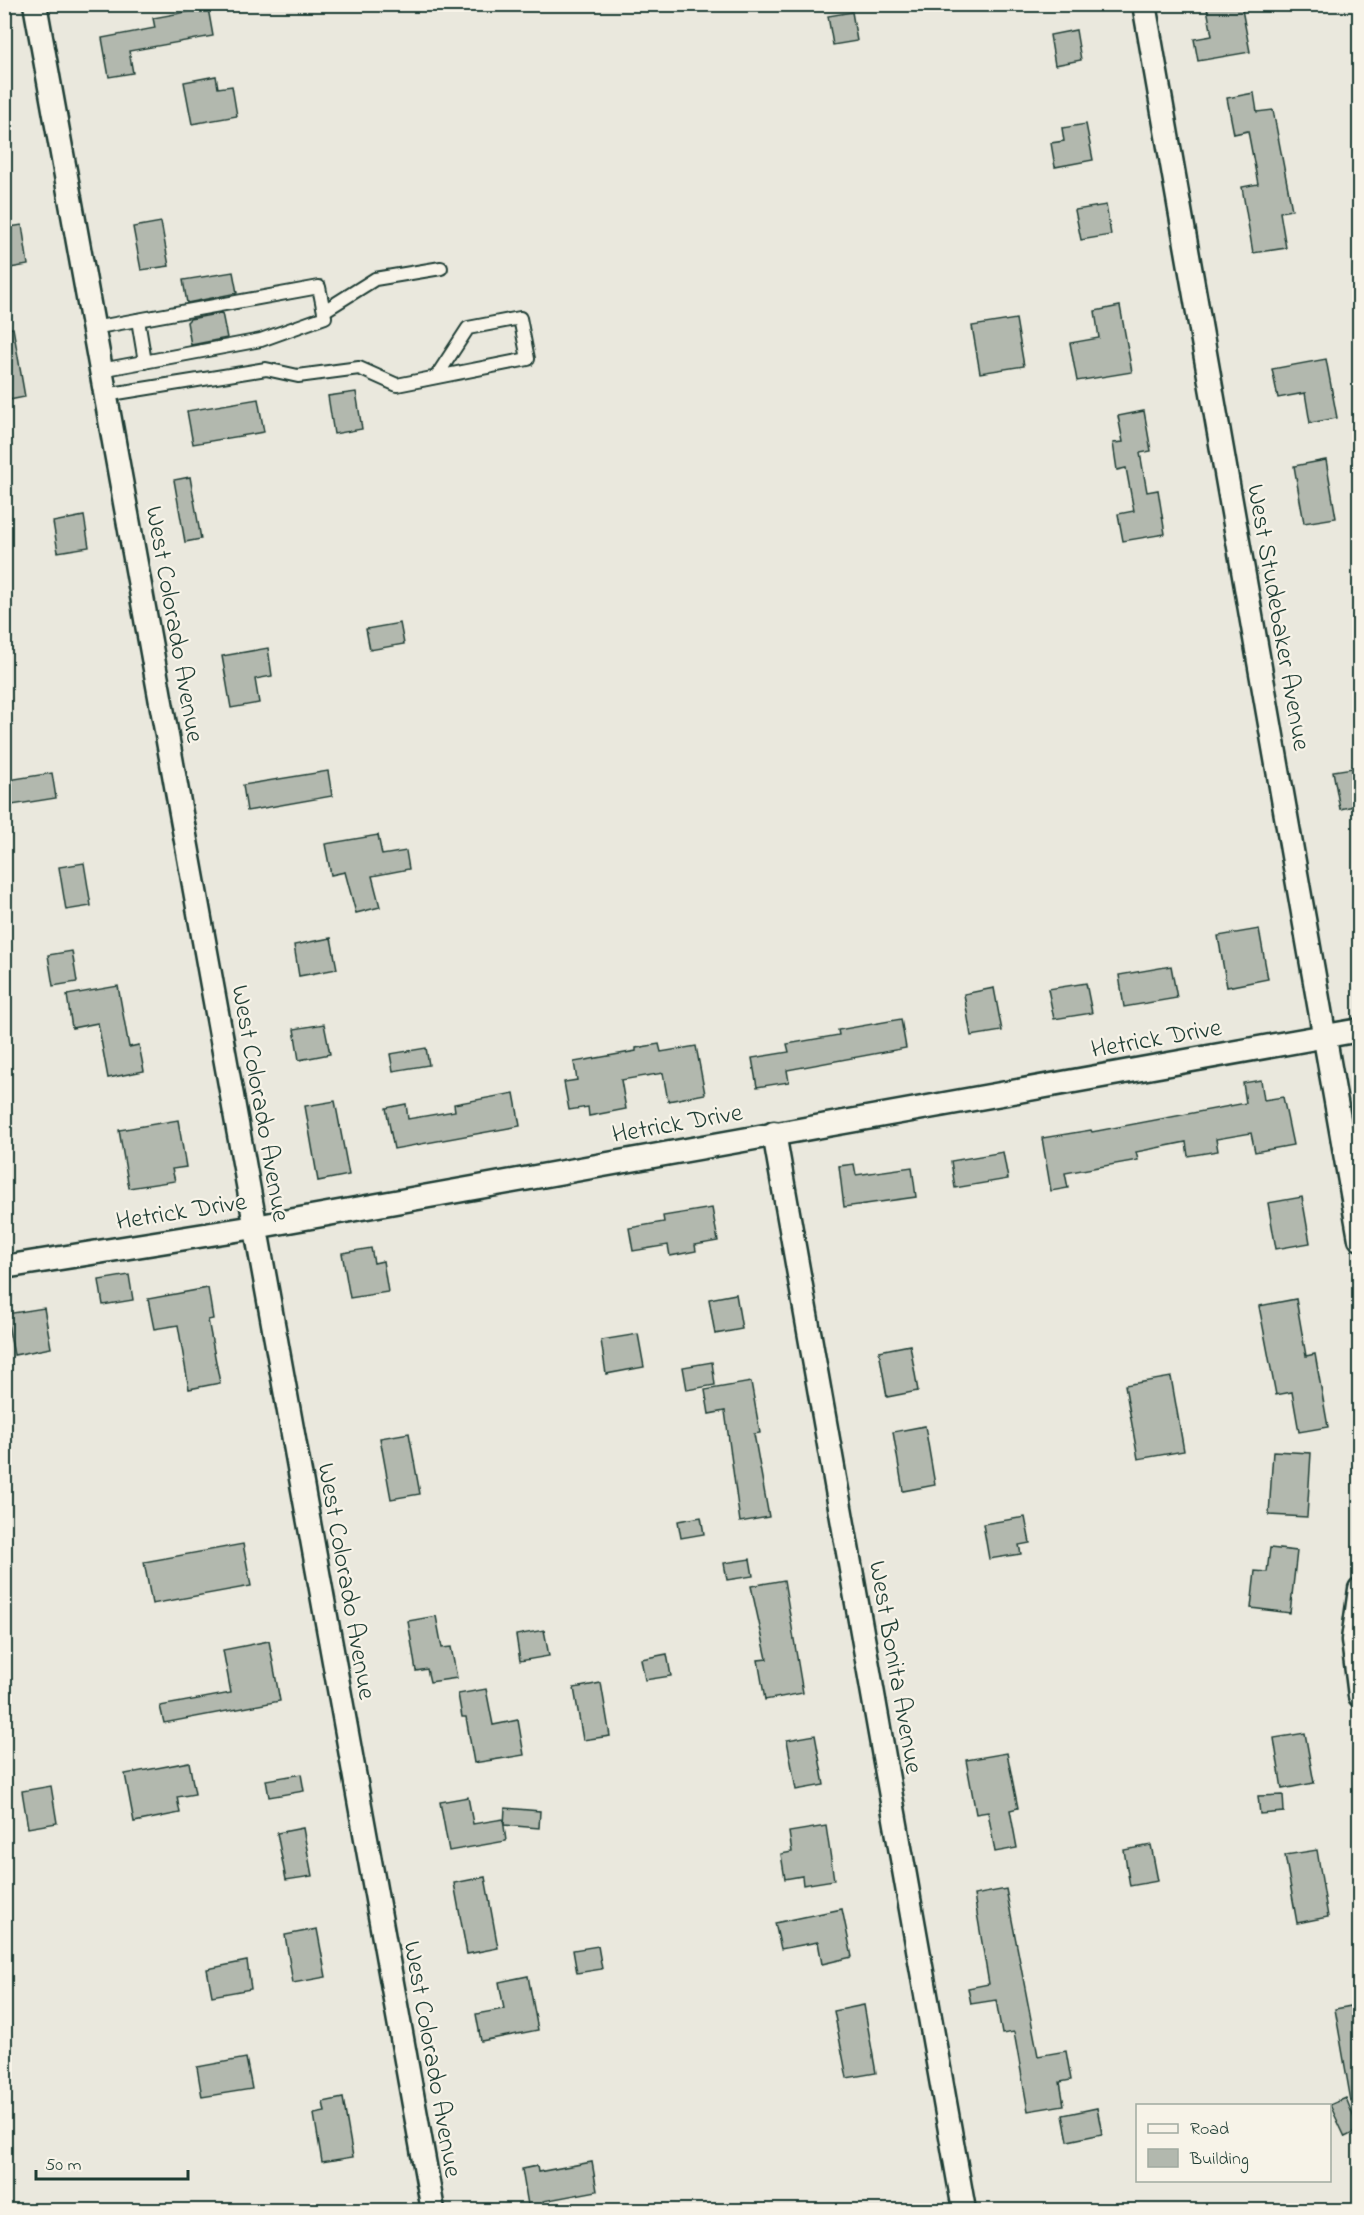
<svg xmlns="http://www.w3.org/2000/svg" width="1364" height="2215" viewBox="0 0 1364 2215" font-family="'Indie Flower',sans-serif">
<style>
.building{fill:#b2b8ae;stroke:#1f3d34;stroke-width:1.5}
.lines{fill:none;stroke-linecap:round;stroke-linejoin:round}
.lane-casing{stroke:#1f3d34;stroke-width:16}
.street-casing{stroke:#1f3d34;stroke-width:27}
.lane{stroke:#f7f3e8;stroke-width:12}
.street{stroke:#f7f3e8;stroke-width:22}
.labels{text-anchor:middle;stroke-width:4.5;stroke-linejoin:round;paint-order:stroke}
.street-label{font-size:26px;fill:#1f3d34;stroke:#f7f3e8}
</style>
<rect width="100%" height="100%" fill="#eae8dd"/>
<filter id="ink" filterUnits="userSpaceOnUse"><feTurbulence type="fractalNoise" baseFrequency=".0167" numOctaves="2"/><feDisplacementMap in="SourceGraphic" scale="12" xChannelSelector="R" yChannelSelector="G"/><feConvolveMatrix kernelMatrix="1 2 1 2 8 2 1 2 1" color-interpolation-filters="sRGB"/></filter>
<g filter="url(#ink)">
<g class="building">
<path d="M1226,4H1241L1250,52L1198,61L1194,39L1212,36L1207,8Z"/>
<path d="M208,8L213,36L129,51L133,73L109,77L102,38L155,28L153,18Z"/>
<path d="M852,12L857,41L833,45L828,16Z"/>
<path d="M1076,30L1081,60L1055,65L1050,35Z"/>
<path d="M216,76L218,88L232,86L237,116L192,124L184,82Z"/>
<path d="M1254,93L1257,112L1273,110L1292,210L1280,212L1286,248L1253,253L1242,187L1258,184L1248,131L1234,134L1227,98Z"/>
<path d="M1086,124L1093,160L1055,167L1051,143L1064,141L1062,128Z"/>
<path d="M1106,205L1111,235L1081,240L1075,210Z"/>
<path d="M161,222L169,266L141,270L133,227Z"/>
<path d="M22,225L28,265L4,269V228Z"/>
<path d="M233,272L237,293L187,303L183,280Z"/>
<path d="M1120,306L1132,372L1077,381L1070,343L1099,338L1095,311Z"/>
<path d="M222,313L227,338L191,345L187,322L190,319Z"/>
<path d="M1016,319L1024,366L980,373L972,326Z"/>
<path d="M13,328L25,397L4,401V329Z"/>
<path d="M1326,359L1337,418L1310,423L1305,393L1278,398L1272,369Z"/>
<path d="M356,392L362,429L334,434L328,396Z"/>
<path d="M258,399L264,432L193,444L187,411Z"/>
<path d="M1144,411L1151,451L1140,453L1147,492L1158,490L1165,534L1123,541L1118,514L1134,511L1126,468L1117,470L1113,443L1123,442L1118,416Z"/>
<path d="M1326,460L1336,518L1304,523L1294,466Z"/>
<path d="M190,477L201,539L185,542L174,480Z"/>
<path d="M84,516L89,547L58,552L53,522Z"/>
<path d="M400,623L404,644L370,650L366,629Z"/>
<path d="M268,648L272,676L255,679L259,703L231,708L222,656Z"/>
<path d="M1359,767V805L1340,809L1333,771Z"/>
<path d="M328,771L332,796L247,811L243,785Z"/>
<path d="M52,773L56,798L12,805L8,780Z"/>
<path d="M378,835L382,855L406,851L409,869L372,876L380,907L356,913L345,872L331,875L325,844Z"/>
<path d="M84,863L91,906L66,910L59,867Z"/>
<path d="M1259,929L1268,979L1227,987L1218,936Z"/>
<path d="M331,938L337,969L299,976L294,945Z"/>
<path d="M72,951L77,982L53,986L48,955Z"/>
<path d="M1171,966L1177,998L1124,1007L1119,975Z"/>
<path d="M1086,983L1092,1013L1054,1019L1048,989Z"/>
<path d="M118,986L129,1047L139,1045L144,1071L108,1078L98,1023L72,1028L67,995Z"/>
<path d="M994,988L1002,1031L971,1036L964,994Z"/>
<path d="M901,1019L906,1048L787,1070L789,1082L757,1087L752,1058L789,1052L787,1044L839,1035L838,1030Z"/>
<path d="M324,1024L330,1054L299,1060L294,1029Z"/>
<path d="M659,1044L661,1052L696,1046L705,1094L668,1101L663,1073L621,1080L626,1109L589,1116L588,1107L569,1110L564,1082L577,1080L574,1062L636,1051V1048Z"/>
<path d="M426,1048L429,1065L393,1071L390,1054Z"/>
<path d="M1261,1080L1264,1100L1283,1097L1293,1145L1255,1152L1251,1133L1216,1139L1218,1151L1188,1156L1186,1142L1136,1152L1138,1160L1065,1173L1068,1188L1051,1191L1042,1138L1091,1130L1092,1132L1246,1103L1243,1083Z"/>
<path d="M514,1093L520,1126L394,1149L386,1108L406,1104L408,1119L455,1111L454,1104Z"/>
<path d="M335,1101L349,1175L318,1181L305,1106Z"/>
<path d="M178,1120L186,1167L172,1169L175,1181L129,1188L119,1130Z"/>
<path d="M1003,1152L1008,1179L955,1188L951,1161Z"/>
<path d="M854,1164L856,1175L912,1167L916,1197L844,1207L839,1166Z"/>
<path d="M1302,1197L1310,1243L1276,1249L1268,1203Z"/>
<path d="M712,1208L718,1241L695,1245L696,1251L670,1256L668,1245L633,1251L629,1228L664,1222L663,1216Z"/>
<path d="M371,1248L374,1263L383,1261L388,1292L350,1298L342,1253Z"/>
<path d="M129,1275L133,1300L103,1305L99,1280Z"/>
<path d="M208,1288L213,1319L208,1320L220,1383L189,1389L178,1325L154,1329L148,1299Z"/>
<path d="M736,1294L742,1329L715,1334L709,1299Z"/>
<path d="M1296,1299L1306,1356L1315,1354L1328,1427L1299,1432L1292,1392L1276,1395L1259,1306Z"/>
<path d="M44,1308L51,1348L14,1355L6,1314Z"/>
<path d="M638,1334L644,1367L606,1374L601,1340Z"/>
<path d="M910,1345L918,1391L887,1397L879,1351Z"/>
<path d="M712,1362L715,1385L687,1390L683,1367Z"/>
<path d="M1171,1377L1184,1451L1138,1459L1125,1385Z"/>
<path d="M751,1382L760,1433L754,1434L769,1517L740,1522L725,1411L709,1414L705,1390Z"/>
<path d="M925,1426L935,1485L903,1491L893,1432Z"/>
<path d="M409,1433L420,1494L391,1499L380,1438Z"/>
<path d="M1273,1451L1311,1453L1307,1517L1269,1515Z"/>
<path d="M701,1517L704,1534L681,1538L678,1521Z"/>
<path d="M1025,1517L1030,1543L1019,1545L1021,1554L989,1559L983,1524Z"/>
<path d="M243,1544L251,1586L152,1604L144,1562Z"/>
<path d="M1270,1548L1297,1551L1290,1613L1251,1608L1255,1571L1267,1572Z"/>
<path d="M750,1559L753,1576L727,1580L724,1563Z"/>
<path d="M784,1580L803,1693L765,1700L758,1660L767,1659L751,1586Z"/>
<path d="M436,1616L442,1648L451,1647L457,1678L430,1682L427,1669L416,1671L408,1621Z"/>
<path d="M544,1630L549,1656L520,1661L516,1635Z"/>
<path d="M269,1641L280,1701L164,1723L160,1706L231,1693L223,1650Z"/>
<path d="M667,1654L671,1676L645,1680L641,1659Z"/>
<path d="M601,1683L610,1736L583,1740L574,1688Z"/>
<path d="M486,1689L493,1725L518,1720L524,1755L474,1763L466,1717H462L458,1694Z"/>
<path d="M1305,1733L1314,1783L1282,1789L1274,1738Z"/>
<path d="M815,1735L824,1785L796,1790L787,1740Z"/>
<path d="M1007,1753L1018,1808L1010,1810L1017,1848L995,1852L988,1812L976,1814L966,1760Z"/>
<path d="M189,1762L195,1794L177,1797L180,1813L134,1822L125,1774Z"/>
<path d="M301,1774L304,1791L269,1797L266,1780Z"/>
<path d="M51,1786L57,1823L28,1828L22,1791Z"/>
<path d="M1283,1795L1284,1812L1260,1814L1258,1796Z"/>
<path d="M468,1797L473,1824L503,1819L506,1841L449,1851L440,1802Z"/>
<path d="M505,1808L540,1811L539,1828L504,1825Z"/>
<path d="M826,1826L834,1880L803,1885L802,1876L785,1879L781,1854L792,1852L789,1832Z"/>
<path d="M303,1828L312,1876L286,1880L277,1833Z"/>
<path d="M1151,1845L1158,1881L1130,1886L1124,1850Z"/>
<path d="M1317,1850L1328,1917L1297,1923L1285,1855Z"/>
<path d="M485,1877L498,1948L467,1954L454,1883Z"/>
<path d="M1006,1889L1038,2056L1066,2051L1071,2080L1060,2082L1064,2105L1028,2111L1014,2032L1002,2034L996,2000L971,2004L968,1988L989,1984L974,1895Z"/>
<path d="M842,1909L852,1957L822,1964L818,1942L781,1949L775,1923Z"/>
<path d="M317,1929L326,1977L293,1983L285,1935Z"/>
<path d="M598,1946L602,1969L577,1973L573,1950Z"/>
<path d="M247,1961L251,1989L212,1996L207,1969Z"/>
<path d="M528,1976L538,2030L481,2041L476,2014L504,2009L499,1982Z"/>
<path d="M864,2005L876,2073L847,2078L834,2011Z"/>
<path d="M1351,2006L1359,2056V2100L1351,2101L1335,2009Z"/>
<path d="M246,2058L252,2089L202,2097L197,2067Z"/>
<path d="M343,2098L353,2157L322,2162L314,2114L325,2112L323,2102Z"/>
<path d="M1346,2098L1359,2130L1345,2137L1330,2105Z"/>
<path d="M1097,2108L1102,2134L1068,2141L1063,2115Z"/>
<path d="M592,2162L597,2191L543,2201L545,2211H529L522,2169L537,2166L538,2172Z"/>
</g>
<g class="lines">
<defs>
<g id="lane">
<path d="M324,311L375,279L441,268"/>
<path d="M138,320L145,362"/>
<path d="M93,328L319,287L325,317L261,340L101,370"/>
<path d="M105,395L266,369L298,376L359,368L397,385L528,359L520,318L468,328L436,377"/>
</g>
<g id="street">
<path d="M35,4L433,2210"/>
<path d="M1144,4L1360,1239"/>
<path d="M774,1133L964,2210"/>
<path d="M4,1267L255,1227L1360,1030"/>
<path d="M1360,1589L1353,1640L1360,1696"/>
</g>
</defs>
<use href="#lane" class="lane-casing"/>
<use href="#street" class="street-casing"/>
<use href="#lane" class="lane"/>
<use href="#street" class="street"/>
</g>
</g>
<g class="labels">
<g class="street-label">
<text transform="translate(1280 617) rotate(80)" y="9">West Studebaker Avenue</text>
<text transform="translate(176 624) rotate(80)" y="9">West Colorado Avenue</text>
<text transform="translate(1156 1037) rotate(-10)" y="9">Hetrick Drive</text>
<text transform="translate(262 1103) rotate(80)" y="9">West Colorado Avenue</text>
<text transform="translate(677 1122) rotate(-10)" y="9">Hetrick Drive</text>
<text transform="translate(181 1210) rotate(-9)" y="9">Hetrick Drive</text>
<text transform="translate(348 1581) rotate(80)" y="9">West Colorado Avenue</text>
<text transform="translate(897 1667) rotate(80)" y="9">West Bonita Avenue</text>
<text transform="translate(434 2059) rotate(80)" y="9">West Colorado Avenue</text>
</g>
</g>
<rect width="1364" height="2215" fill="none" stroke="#f7f3e8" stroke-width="24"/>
<rect x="12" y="12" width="1340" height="2191" fill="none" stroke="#1f3d34" stroke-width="2" filter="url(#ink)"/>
<rect x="1136" y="2104" width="195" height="78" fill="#f7f3e8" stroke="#a1aaa0" stroke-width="1.5"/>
<rect x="1148" y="2124" width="30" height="9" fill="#f7f3e8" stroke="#a1aaa0" stroke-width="1.5"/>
<text x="1190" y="2134" font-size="18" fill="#1f3d34">Road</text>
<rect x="1148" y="2149" width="30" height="18" fill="#b2b8ae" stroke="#a1aaa0" stroke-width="1.5"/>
<text x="1190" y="2164" font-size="18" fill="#1f3d34">Building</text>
<path d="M36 2170v9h152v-9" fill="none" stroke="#1f3d34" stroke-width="3"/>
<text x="45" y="2170" font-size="18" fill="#1f3d34" stroke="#f7f3e8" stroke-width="4.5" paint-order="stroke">50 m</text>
</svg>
